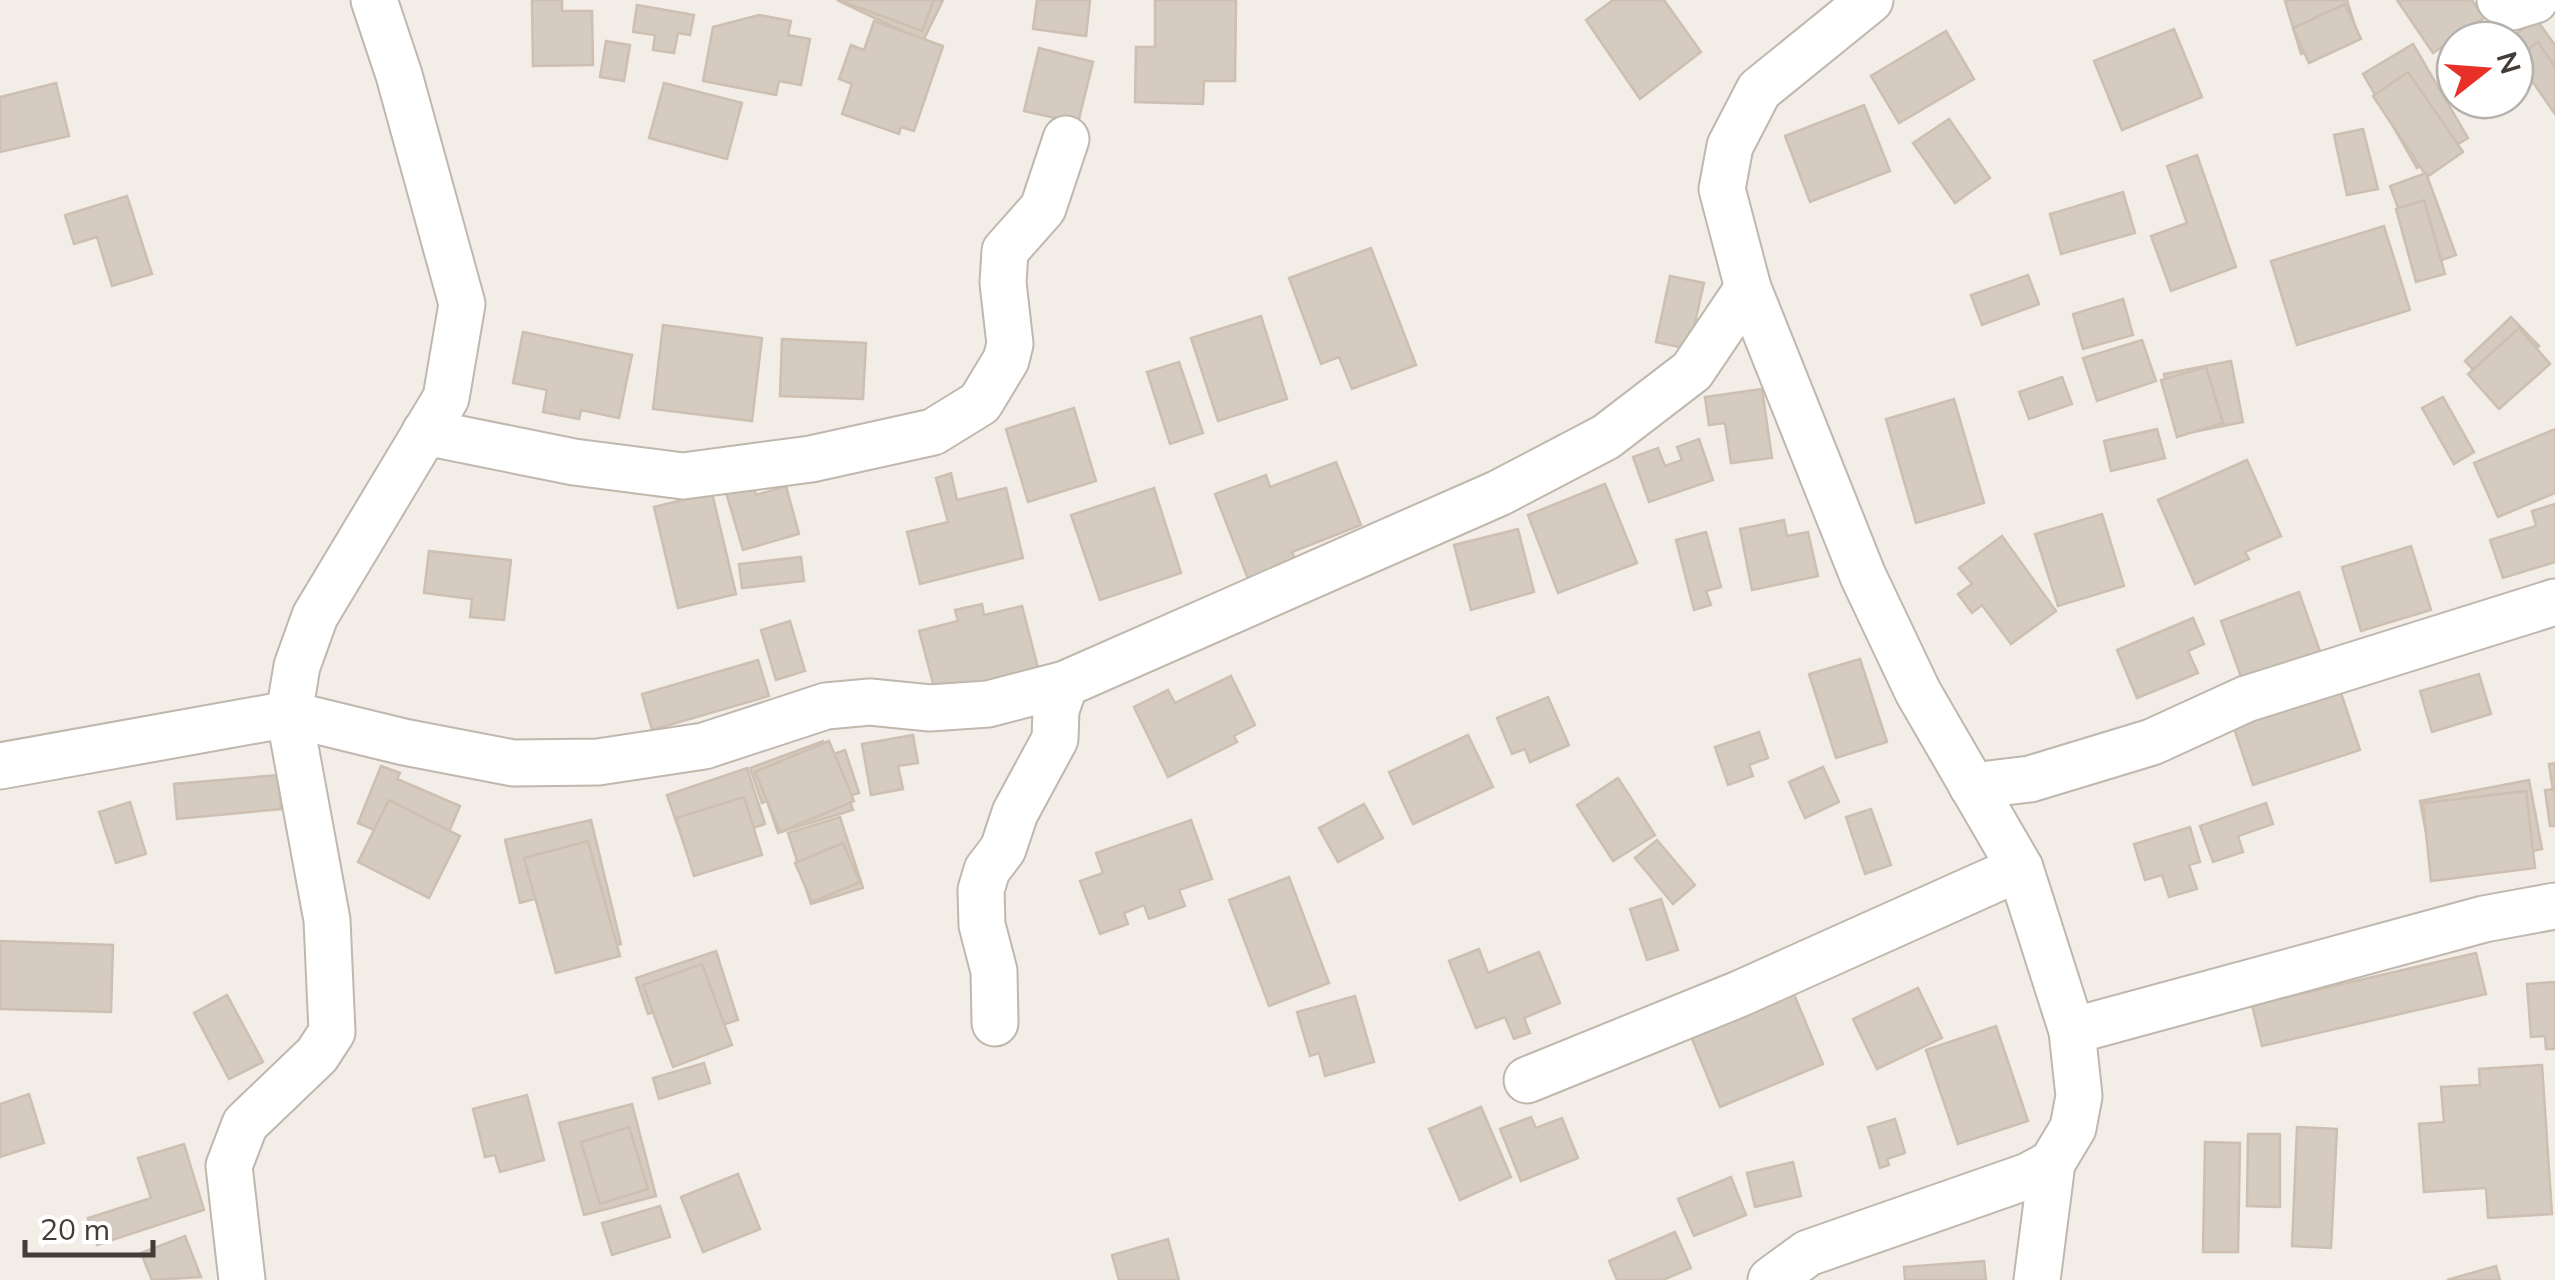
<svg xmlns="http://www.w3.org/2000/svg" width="2555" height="1280" viewBox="0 0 2555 1280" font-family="Mulish,sans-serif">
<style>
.building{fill:#d6cbc0;stroke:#cdbfb1;stroke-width:2.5}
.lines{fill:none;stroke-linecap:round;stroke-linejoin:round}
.minor-casing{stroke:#c0b7ad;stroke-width:49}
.minor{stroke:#fff;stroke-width:45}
</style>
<rect width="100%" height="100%" fill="#f2ede7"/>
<g class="building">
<path d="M532,0H562V11H592L593,65L533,66Z"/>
<path d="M837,0H943L923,41Z"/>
<path d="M839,0H934L922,31Z"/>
<path d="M1037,0H1090L1086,36L1033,29Z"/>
<path d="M1155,0H1236L1235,81H1204L1203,104L1135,102L1136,47H1155Z"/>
<path d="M1613,0H1664L1701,52L1640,99L1586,20Z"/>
<path d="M2289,0H2347L2358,36L2301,54L2285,1Z"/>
<path d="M2397,0H2472L2484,18L2433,53Z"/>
<path d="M2345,4L2361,39L2309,63L2293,28Z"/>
<path d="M637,5L694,15L690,35L678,33L674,53L653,50L655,35L633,32Z"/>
<path d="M759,15L791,21L788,35L810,39L801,85L779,81L776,95L703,81L713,27Z"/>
<path d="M2536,19L2555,45V96L2513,36Z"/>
<path d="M874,21L943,46L914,131L901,127L899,134L842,114L852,84L839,79L851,45L864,50Z"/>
<path d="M2174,29L2202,97L2122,130L2094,61Z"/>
<path d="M1946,31L1974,79L1899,123L1871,76Z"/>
<path d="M606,41L630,45L624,81L600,77Z"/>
<path d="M2538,42L2555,67V114L2516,58Z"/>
<path d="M2413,44L2468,138L2417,168L2363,74Z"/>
<path d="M1039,48L1093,62L1078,123L1024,111Z"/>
<path d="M2408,72L2463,152L2427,177L2373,96Z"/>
<path d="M56,83L69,136L0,152V97Z"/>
<path d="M664,83L742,103L727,159L649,138Z"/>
<path d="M1864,105L1890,171L1810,202L1785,136Z"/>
<path d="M1949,119L1990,178L1955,203L1913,143Z"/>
<path d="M2363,129L2378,189L2347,195L2334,135Z"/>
<path d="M2197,155L2236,267L2171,291L2151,236L2187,223L2167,166Z"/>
<path d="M2426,173L2456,255L2420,268L2390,186Z"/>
<path d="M2123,192L2135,233L2061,254L2050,214Z"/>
<path d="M127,196L152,274L112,286L97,237L74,244L65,215Z"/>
<path d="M2424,200L2445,274L2416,282L2396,209Z"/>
<path d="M2384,226L2410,310L2297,345L2271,261Z"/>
<path d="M1371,248L1416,365L1352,389L1339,357L1321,364L1289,278Z"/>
<path d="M2028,275L2039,304L1982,325L1971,295Z"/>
<path d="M1670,276L1704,283L1689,349L1656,342Z"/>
<path d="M2123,299L2133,335L2083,349L2073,314Z"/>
<path d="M1261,316L1287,399L1218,421L1191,338Z"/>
<path d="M2511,317L2539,346L2492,390L2465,361Z"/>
<path d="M663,325L762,338L752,421L653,409Z"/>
<path d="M2519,328L2550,364L2499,409L2468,374Z"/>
<path d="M523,332L632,355L619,418L581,410L579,419L543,412L547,390L513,383Z"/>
<path d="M782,339L866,343L863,399L780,396Z"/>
<path d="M2142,340L2156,381L2097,401L2083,358Z"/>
<path d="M2231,361L2243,422L2178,435L2164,374Z"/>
<path d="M1179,362L1203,433L1170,444L1147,372Z"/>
<path d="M2206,367L2223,423L2177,437L2161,380Z"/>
<path d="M2062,377L2072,404L2029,419L2019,392Z"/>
<path d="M1762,389L1772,458L1731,463L1725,423L1709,425L1705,397Z"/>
<path d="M2443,397L2474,452L2454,464L2422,408Z"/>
<path d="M1954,399L1984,503L1916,523L1886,419Z"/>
<path d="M1074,408L1096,481L1028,502L1006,429Z"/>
<path d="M2157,429L2165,458L2111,471L2104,441Z"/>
<path d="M2555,429V493L2498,517L2474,463Z"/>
<path d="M1699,439L1713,480L1649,502L1633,457L1658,448L1665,466L1682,460L1677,447Z"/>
<path d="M2247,460L2281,536L2245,552L2249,559L2195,584L2158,500Z"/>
<path d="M1336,462L1361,525L1292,552L1296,561L1248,579L1215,494L1266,475L1270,487Z"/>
<path d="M951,473L957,500L1006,488L1023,558L920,584L907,532L948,522L936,478Z"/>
<path d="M752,480L756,495L786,486L799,534L743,550L725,489Z"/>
<path d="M1605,484L1637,563L1558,593L1528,515Z"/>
<path d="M1154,488L1181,573L1100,600L1071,515Z"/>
<path d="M712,493L736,594L678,608L654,507Z"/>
<path d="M2555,504V562L2503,578L2490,540L2536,526L2532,511Z"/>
<path d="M2102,514L2124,586L2058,606L2035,534Z"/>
<path d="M1784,520L1787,536L1808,532L1818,576L1752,590L1740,529Z"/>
<path d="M1518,529L1534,592L1471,610L1454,545Z"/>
<path d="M1706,532L1721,587L1706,591L1711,605L1694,610L1676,540Z"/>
<path d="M2002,536L2056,611L2011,644L1982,605L1972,613L1958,594L1972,584L1959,568Z"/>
<path d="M2411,546L2431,610L2361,631L2342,567Z"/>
<path d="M429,551L511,560L504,620L470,617L472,599L424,593Z"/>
<path d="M801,557L804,581L742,588L739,564Z"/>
<path d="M2299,592L2323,660L2245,688L2221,621Z"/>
<path d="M982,604L984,615L1022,606L1039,672L938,702L919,631L958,621L955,610Z"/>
<path d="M2193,618L2204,644L2188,651L2198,673L2137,698L2117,650Z"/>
<path d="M790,621L805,671L776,680L761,630Z"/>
<path d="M1860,659L1887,742L1836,758L1809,674Z"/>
<path d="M758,660L769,696L652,730L642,694Z"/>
<path d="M2479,674L2491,714L2432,732L2420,691Z"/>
<path d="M1231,676L1255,725L1234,736L1237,742L1168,777L1134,707L1168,690L1175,703Z"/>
<path d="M2338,684L2360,750L2253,785L2231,719Z"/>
<path d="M1548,697L1569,745L1530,762L1525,749L1512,754L1497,718Z"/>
<path d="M1759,732L1768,758L1749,765L1753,776L1728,785L1715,747Z"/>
<path d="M913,735L918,763L898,766L903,789L871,795L862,744Z"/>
<path d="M1468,735L1493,787L1413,824L1389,772Z"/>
<path d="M823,741L828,756L845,750L859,793L848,796L853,810L778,833L767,801L762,803L750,768Z"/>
<path d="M829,741L854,801L780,832L755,772Z"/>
<path d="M2555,763V804L2549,764Z"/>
<path d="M381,766L400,773L397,779L460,806L438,857L358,823Z"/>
<path d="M1823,767L1839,802L1805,818L1789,782Z"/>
<path d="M747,768L765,824L740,832L744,844L690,862L667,795Z"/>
<path d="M278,775L281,809L177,819L174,784Z"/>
<path d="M1618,778L1655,835L1613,861L1577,805Z"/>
<path d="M2529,780L2542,849L2433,870L2420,801Z"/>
<path d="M2555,789V826H2550L2545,790Z"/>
<path d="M2526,791L2535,868L2431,881L2423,803Z"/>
<path d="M744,797L762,855L694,876L676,818Z"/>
<path d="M389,800L460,836L429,898L358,862Z"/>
<path d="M130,802L146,854L116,863L99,812Z"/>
<path d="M2266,803L2273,824L2238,836L2243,852L2213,862L2200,826Z"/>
<path d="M1364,804L1383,838L1338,862L1319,828Z"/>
<path d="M1871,809L1891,865L1865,874L1846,817Z"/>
<path d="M840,817L863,888L811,904L788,833Z"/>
<path d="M591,820L621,944L559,959L545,896L520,903L505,840Z"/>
<path d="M1191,820L1212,879L1179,890L1185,906L1149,919L1144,905L1124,913L1128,924L1100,934L1080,881L1103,873L1096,853Z"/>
<path d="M2190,827L2200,862L2189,865L2197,889L2169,897L2162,875L2145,880L2134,844Z"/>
<path d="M1657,840L1695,885L1673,904L1635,858Z"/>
<path d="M588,841L620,956L556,973L524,858Z"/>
<path d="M843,843L860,882L812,902L795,863Z"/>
<path d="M1289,877L1329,983L1269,1006L1229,900Z"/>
<path d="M1661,899L1678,950L1647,960L1630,909Z"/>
<path d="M0,941L113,945L111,1012L0,1009Z"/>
<path d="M1479,949L1488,973L1539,952L1560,1003L1524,1018L1530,1033L1514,1039L1505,1017L1476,1028L1449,961Z"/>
<path d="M716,951L738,1020L700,1032L690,1001L648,1014L636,978Z"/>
<path d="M2476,953L2486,994L2262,1046L2252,1005Z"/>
<path d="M702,964L732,1045L673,1067L643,985Z"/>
<path d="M2555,982V1049H2546L2545,1036L2531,1037L2527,984Z"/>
<path d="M1918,988L1942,1038L1877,1069L1853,1019Z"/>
<path d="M1793,992L1823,1064L1720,1107L1690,1034Z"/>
<path d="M227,995L263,1062L229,1079L194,1013Z"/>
<path d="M1355,996L1374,1062L1325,1076L1319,1053L1310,1056L1297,1012Z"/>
<path d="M1996,1026L2028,1121L1958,1144L1926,1050Z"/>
<path d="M704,1063L710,1083L659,1099L653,1078Z"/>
<path d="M2542,1065L2552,1214L2488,1218L2486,1188L2424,1192L2419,1124L2444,1122L2441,1087L2480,1085L2479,1069Z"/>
<path d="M29,1094L44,1143L0,1157V1104Z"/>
<path d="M527,1095L544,1160L500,1172L495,1155L485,1157L473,1109Z"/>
<path d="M632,1104L656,1196L584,1215L559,1123Z"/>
<path d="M1481,1107L1511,1177L1460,1200L1429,1129Z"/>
<path d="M1531,1117L1536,1128L1562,1118L1578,1158L1521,1181L1500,1129Z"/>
<path d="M1895,1119L1905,1153L1887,1159L1889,1165L1880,1168L1868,1127Z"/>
<path d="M629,1127L648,1189L600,1204L581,1142Z"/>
<path d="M2297,1127L2337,1129L2331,1248L2292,1246Z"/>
<path d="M2248,1134H2280V1207L2247,1206Z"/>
<path d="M2205,1142L2240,1143L2238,1252H2203Z"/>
<path d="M184,1144L204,1210L97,1245L88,1218L151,1198L138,1158Z"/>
<path d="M1793,1162L1801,1196L1755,1207L1747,1173Z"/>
<path d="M738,1174L760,1229L703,1252L681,1197Z"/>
<path d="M1731,1177L1746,1215L1694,1236L1678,1199Z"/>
<path d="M660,1206L670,1237L612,1255L602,1223Z"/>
<path d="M1675,1232L1691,1268L1663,1280H1617L1609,1261Z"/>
<path d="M185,1236L201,1277L152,1280L141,1253Z"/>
<path d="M1168,1239L1179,1280H1119L1112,1255Z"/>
<path d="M1984,1261L1986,1280H1905L1904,1267Z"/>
<path d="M2496,1266L2500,1280H2447Z"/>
</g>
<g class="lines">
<defs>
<g id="minor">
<path d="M2500,0L2512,7L2535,0"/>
<path d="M425,432L574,462L683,476L811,459L933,432L980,403L1006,360L1010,344L1003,283L1005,251L1043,208L1066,139"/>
<path d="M0,766L289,714L404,742L513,763L598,762L704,746L826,706L870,702L930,708L988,704L1065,684L1499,493L1606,437L1692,371L1748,288"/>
<path d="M1972,786L2030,779L2152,742L2246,699L2555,602"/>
<path d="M995,1023L994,971L982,925L981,890L987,870L1003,849L1015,813L1055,739L1056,710L1065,684"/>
<path d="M2072,1031L2484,919L2555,906"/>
<path d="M1527,1080L1739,994L2020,868"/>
<path d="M242,1280L229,1166L245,1124L317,1055L332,1032L327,920L289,714L297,666L315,616L446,398L462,304L399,75L374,0"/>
<path d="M1771,1280L1808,1253L2028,1176L2052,1163L2073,1128L2079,1096L2072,1031L2020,868L1918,692L1863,576L1748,288L1722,189L1730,146L1759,90L1870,0"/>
<path d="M2037,1280L2052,1163"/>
</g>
</defs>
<use href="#minor" class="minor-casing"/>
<use href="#minor" class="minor"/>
</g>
<g transform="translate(2485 70) rotate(73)"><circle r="48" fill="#ffffff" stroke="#b4b1af" stroke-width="2.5"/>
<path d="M0-8L18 38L0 25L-18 38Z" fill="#e82f28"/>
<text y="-15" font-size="28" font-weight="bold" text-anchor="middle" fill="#443d37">N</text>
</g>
<path d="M25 1240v15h128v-15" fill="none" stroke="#443d37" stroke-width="5"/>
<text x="40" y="1240" font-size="30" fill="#443d37" stroke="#ffffff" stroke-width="8" paint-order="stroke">20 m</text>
</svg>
